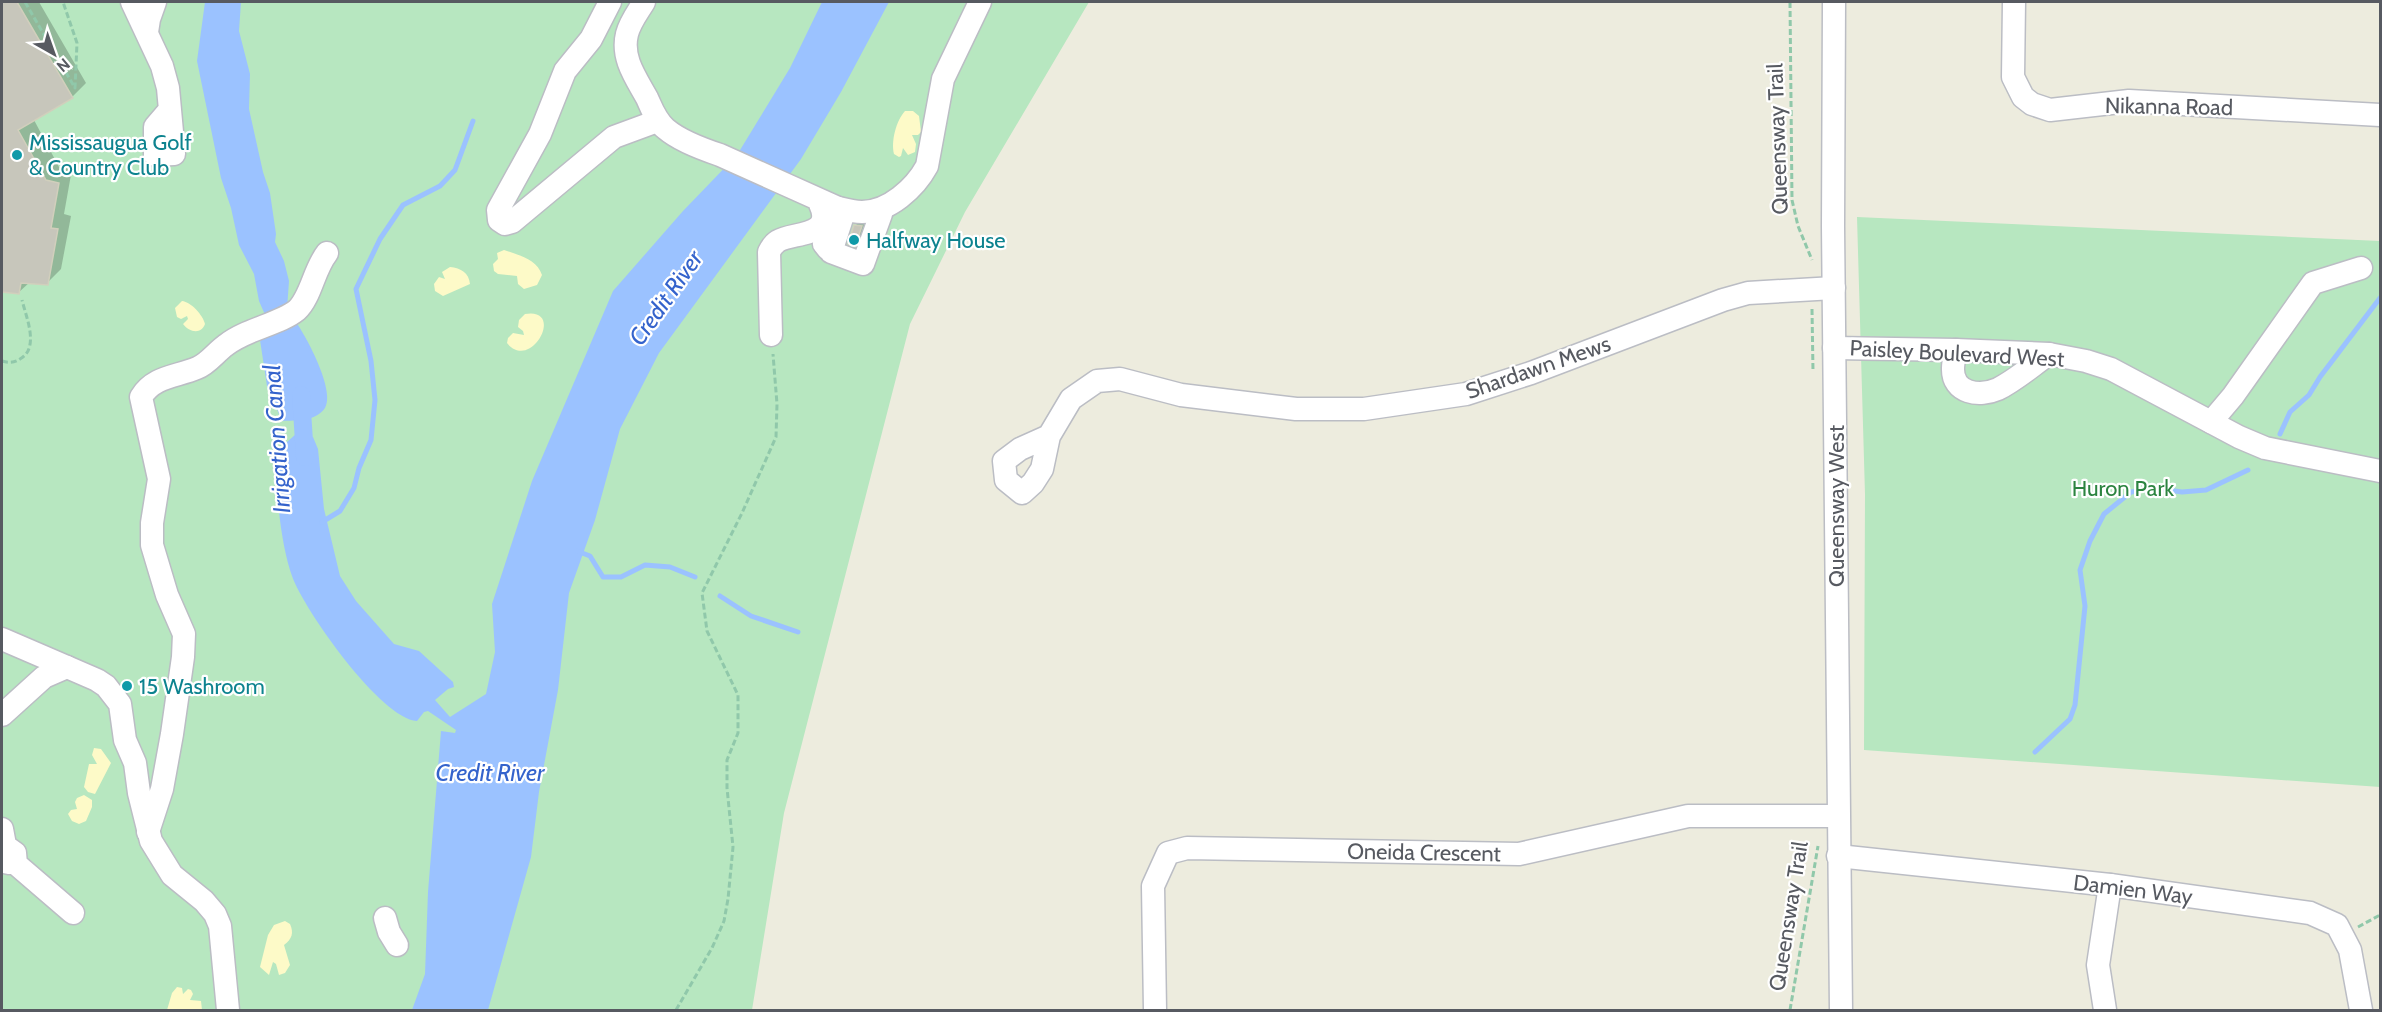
<svg xmlns="http://www.w3.org/2000/svg" width="2382" height="1012" viewBox="0 0 2382 1012" font-family="Cabin,sans-serif">
<style>
.green{fill:#b7e7c0}
.sand{fill:#fdfac8}
.water{fill:#9bc2ff}
.shadow{fill:#0003}
.lines{fill:none;stroke-linecap:round;stroke-linejoin:round}
.stream{stroke:#9bc2ff;stroke-width:5}
.canal{stroke:#9bc2ff;stroke-width:18}
.building{fill:#c7c6bb;stroke:#d1cfbc;stroke-width:1.5}
.minor-casing{stroke:#bbbdc4;stroke-width:25}
.path{stroke:#90c8aa;stroke-width:3;stroke-dasharray:6 3;stroke-linecap:butt}
.minor{stroke:#fff;stroke-width:22}
.culture-dot{fill:#0f9aa8;stroke:#fff;stroke-width:2}
.labels{text-anchor:middle;stroke-width:4.5;stroke-linejoin:round;paint-order:stroke}
.street-label{font-size:22px;fill:#575a61;stroke:#fff}
.culture-label{font-size:22px;fill:#0d838f;stroke:#fff;text-anchor:start}
.park-label{font-size:22px;fill:#2c8440;stroke:#fff}
.water-label{font-size:24px;font-style:italic;fill:#3463cc;stroke:#fff}
</style>
<rect width="100%" height="100%" fill="#edecde"/>
<g class="green">
<path d="M2,2H1089L965,212L910,324L784,813L752,1010H2Z"/>
<path d="M1857,217L2380,241V787L1864,750L1865,494Z"/>
</g>
<g class="sand">
<path d="M905,111H913L919,116L921,132L918,135H912L916,144L915,152L908,155L903,148L901,156L899,157L894,154C891,141 896,121 905,111Z"/>
<path d="M504,250C518,255 537,259 542,275L537,285L524,289L518,284L517,276L498,274L494,271L493,264L498,259L497,253Z"/>
<path d="M450,267C461,268 469,273 470,284L443,296L435,291L434,284L439,277L445,279L442,272Z"/>
<path d="M182,301C191,302 203,315 205,324C201,335 189,332 183,324L188,319L187,316L181,319L177,317L175,308Z"/>
<path d="M525,314C566,307 531,373 507,343L508,338L513,333L524,335L523,331L518,327L519,320Z"/>
<path d="M94,748L101,749L111,763L95,794L88,792L84,787L89,764H97L92,755Z"/>
<path d="M84,795L92,800V807L86,821L79,824L72,821L68,814L71,810L77,809L75,802L77,798Z"/>
<path d="M285,921L290,924C294,933 292,939 284,945L290,965L285,973L279,975L276,964L273,962L269,975L260,967L268,935L274,925Z"/>
<path d="M177,987L182,988L183,994L188,989L191,990L193,994L190,1000L201,1001L202,1010H167L172,993Z"/>
</g>
<g class="water">
<path d="M205,2H241L239,31L250,74L249,109L263,172L270,193L276,234L275,242L284,261L289,281L287,309L266,317L259,301L254,274L239,245L231,208L221,178L197,61Z"/>
<path d="M822,2H889L841,92L801,159L659,353L620,429L595,520L569,593L558,690L539,792L531,857L488,1010H412L425,974L428,892L441,731L455,733L456,730L428,711L424,712L417,721C381,719 304,610 292,576C281,546 273,480 279,449L296,434H305L313,437L318,449L324,509L340,576L356,601L394,644L419,651L453,682L454,687L448,689L435,700L450,717L486,694L495,652L492,604L532,481L613,291L683,211L737,155L790,68Z"/>
<path d="M293,318C305,333 336,391 325,408C315,422 297,420 282,421L267,386L260,340Z"/>
</g>
<g class="shadow">
<path d="M2,2H39L86,83L72,97L34,120L59,167L72,169L64,214L71,216L61,269L47,283L30,282L18,293L2,291Z"/>
<path d="M862,219L868,220L861,238L855,245V226Z"/>
</g>
<g class="lines">
<g class="stream">
<path d="M2280,434L2290,412L2309,395L2320,377L2380,298"/>
<path d="M322,522L340,511L354,488L359,468L371,440L375,400L371,361L356,289L380,239L403,205L440,186L455,170L473,121"/>
<path d="M577,551L590,556L603,577H621L645,565L670,567L695,577"/>
<path d="M720,596L751,616L798,632"/>
<path d="M2035,752L2070,719L2075,705L2085,606L2080,570L2090,541L2104,514L2131,492L2154,488L2182,492L2206,490L2248,470"/>
</g>
<path class="canal" d="M301,395L305,457"/>
</g>
<g class="building">
<path d="M2,2H17L73,98L18,130L46,180L59,183L51,228L58,229L48,285L21,283L19,294L2,292Z"/>
<path d="M854,225L862,226L855,247L848,244Z"/>
</g>
<g class="lines">
<defs>
<g id="minor">
<path d="M132,2L162,66L168,88L174,154L155,155V127L167,113"/>
<path d="M610,2L591,39L565,71L540,134L498,210L499,220L505,224L512,222L614,137L652,123"/>
<path d="M644,2C638,12 630,22 627,34C621,58 636,78 647,98C652,109 656,121 666,129C680,141 702,149 720,155L838,208L820,204C835,237 794,232 778,241C773,244 771,248 769,252L771,335"/>
<path d="M1834,2L1833,226L1841,1010"/>
<path d="M2014,2L2013,77L2023,97L2032,104L2050,110L2129,101L2380,115"/>
<path d="M147,32L149,19L155,2"/>
<path d="M838,208C846,210 855,212 862,212C889,212 915,188 927,166L943,79L980,2"/>
<path d="M828,249L824,244L838,213L843,215L831,252L863,264L881,214L880,210"/>
<path d="M1834,348L1956,350L2049,354L2086,361L2111,369L2239,437L2265,448L2380,471"/>
<path d="M1956,350C1955,356 1953,362 1953,368C1952,394 1980,397 1998,389C2016,380 2033,365 2049,354"/>
<path d="M2211,422L2233,396L2313,283L2361,268"/>
<path d="M1049,436L1020,449L1004,461L1006,480L1022,493L1033,483L1042,469L1049,436L1071,399L1097,381L1120,379L1181,395L1296,409H1364L1466,394L1531,373L1723,300L1748,293L1834,288"/>
<path d="M2,639L67,667"/>
<path d="M2,715L44,677L67,667L97,680L106,686L120,704L125,740L135,763L139,793L151,841L172,875L204,901L215,914L220,926L228,1010"/>
<path d="M2,829L5,845L2,859L4,862L9,863L8,848L15,853L16,864L73,913"/>
<path d="M148,832L162,789L172,734L183,657L184,634L167,595L152,545V523L159,479L141,397C154,376 176,377 197,368C208,364 216,352 226,345C246,329 280,324 297,310C311,297 314,269 327,253"/>
<path d="M1838,856L2110,885L2310,913L2337,925L2350,950L2361,1010"/>
<path d="M385,918L389,932L397,945"/>
<path d="M1155,1010L1153,886L1168,853L1187,848L1519,854L1688,816H1837"/>
<path d="M2105,1010L2098,965L2110,885"/>
</g>
</defs>
<use href="#minor" class="minor-casing"/>
<g class="path">
<path d="M25,2L75,88L77,43L63,2"/>
<path d="M1790,2L1792,200L1798,226L1812,260"/>
<path d="M1812,309L1813,371"/>
<path d="M2,361C8,363 14,363 20,359C40,348 26,317 22,300"/>
<path d="M2358,927L2380,915"/>
<path d="M676,1010L712,948L724,921L728,899L733,847L727,788V760L738,733V695L707,631L702,593L742,513L776,437L777,404L773,354"/>
<path d="M1790,1010L1818,846"/>
</g>
<use href="#minor" class="minor"/>
</g>
<g class="culture-dot">
<circle cx="17" cy="155" r="6"/>
<circle cx="854" cy="240" r="6"/>
<circle cx="127" cy="686" r="6"/>
</g>
<g class="labels">
<g class="street-label">
<text transform="translate(2169 106) rotate(1)" y="8">Nikanna Road</text>
<text transform="translate(1777 139) rotate(-92)" y="8">Queensway Trail</text>
<text transform="translate(1957 353) rotate(3)" y="8">Paisley Boulevard West</text>
<text transform="translate(1538 367) rotate(-19)" y="8">Shardawn Mews</text>
<text transform="translate(1836 506) rotate(-90)" y="8">Queensway West</text>
<text transform="translate(1424 852) rotate(1)" y="8">Oneida Crescent</text>
<text transform="translate(2133 889) rotate(7)" y="8">Damien Way</text>
<text transform="translate(1788 916) rotate(-81)" y="8">Queensway Trail</text>
</g>
<g class="culture-label">
<text x="29" y="150">Mississaugua Golf<tspan x="29" dy="25">&amp; Country Club</tspan></text>
<text x="866" y="248">Halfway House</text>
<text x="139" y="694">15 Washroom</text>
</g>
<g class="park-label">
<text x="2123" y="496">Huron Park</text>
</g>
<g class="water-label">
<text transform="translate(666 298) rotate(-55)" y="8">Credit River</text>
<text transform="translate(277 439) rotate(-94)" y="8">Irrigation Canal</text>
<text x="490" y="781">Credit River</text>
</g>
</g>
<rect width="2382" height="1012" fill="none" stroke="#575a61" stroke-width="6"/>
<g transform="translate(54 54) rotate(140)" stroke="#ffffff" stroke-width="4.5" paint-order="stroke">
<path d="M0-4.5L10 22L0 15L-10 22Z" fill="#575a61"/>
<text y="-9" font-size="16" font-weight="bold" text-anchor="middle" fill="#575a61">N</text>
</g>
</svg>
